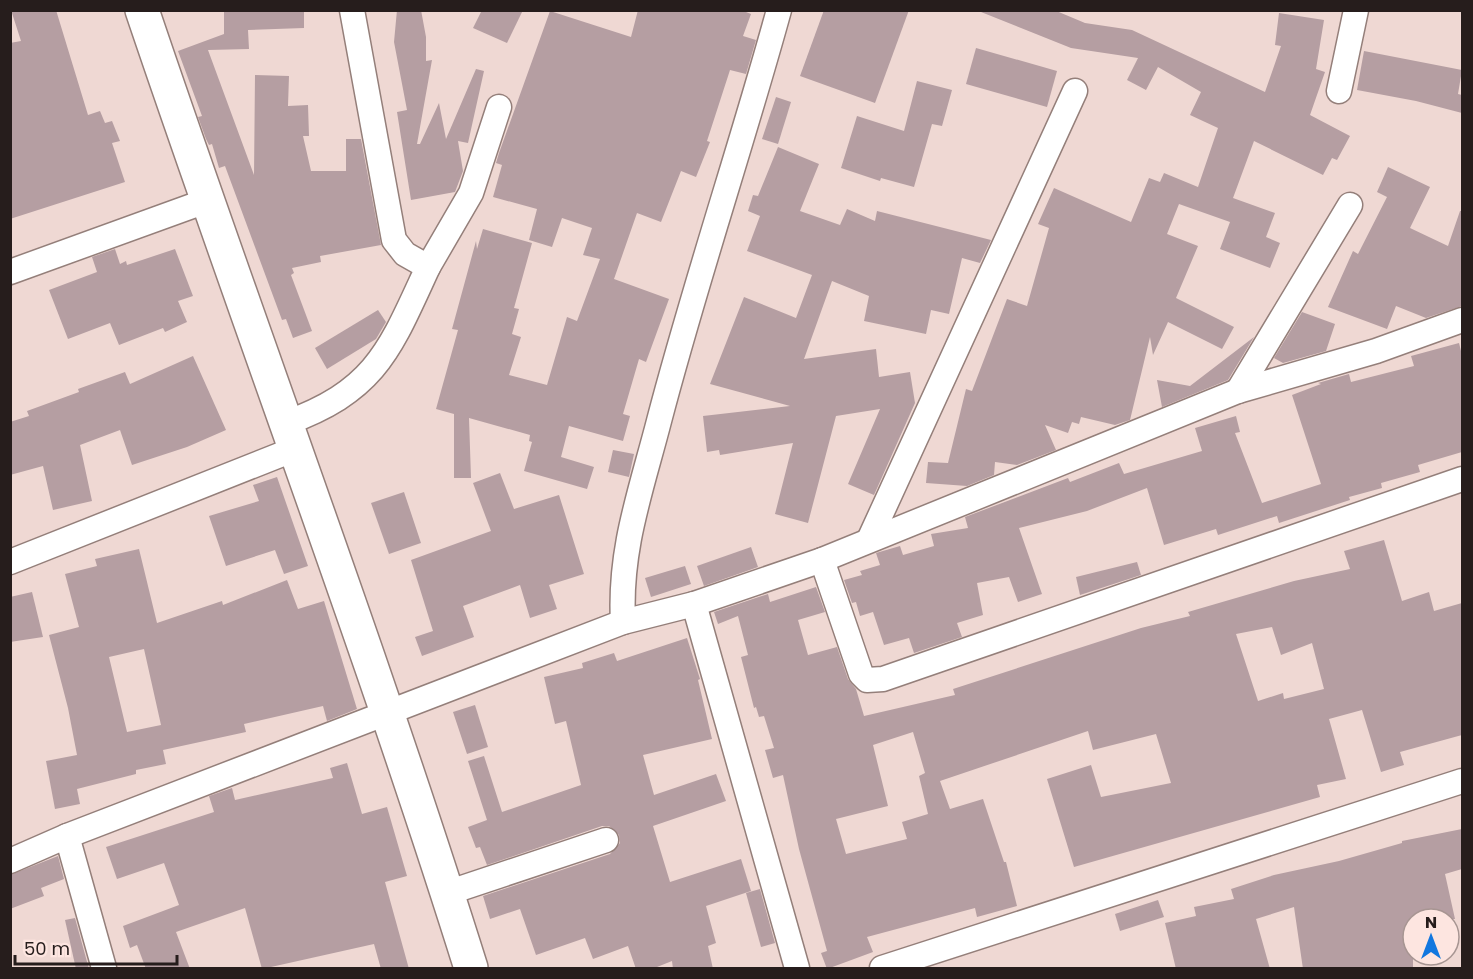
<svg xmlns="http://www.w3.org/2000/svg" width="1473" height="979" viewBox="0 0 1473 979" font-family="Poppins,sans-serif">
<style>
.building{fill:#b59ea2;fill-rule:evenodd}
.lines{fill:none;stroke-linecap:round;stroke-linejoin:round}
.street-casing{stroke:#947f7a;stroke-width:27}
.secondary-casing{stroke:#947f7a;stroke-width:36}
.street{stroke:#fff;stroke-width:24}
.secondary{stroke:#fff;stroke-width:33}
</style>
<rect width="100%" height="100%" fill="#efd8d3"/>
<g class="building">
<path d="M11,10H56L88,115L100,111L105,123L112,121L120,141L112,143L125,182L10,219V43L21,41Z"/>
<path d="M224,10H304V28L248,30L249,49L208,50L254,175L255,75L289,76L288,106L308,105L309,136H303L311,171H346V139H361L381,245L320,256L321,262L292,268L294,273L291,275L312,331L293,338L286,319L282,320L225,166L219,168L212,144L209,145L206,139L198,117L202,116L178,51L224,34Z"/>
<path d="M397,10H421L426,37V61L432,60L417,144H420L439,103L446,139L476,69L484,71L468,143L458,141L463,171L455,192L411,200L397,112L407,110L394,42Z"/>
<path d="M482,10H523L507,43L473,28Z"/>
<path d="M638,10H741L751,14L743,36L756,40L746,74L730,70L707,141L710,142L696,177L681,171L661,222L637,213L614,279L669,299L646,362L639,359L623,414L630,416L623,441L569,426L561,457L594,467L587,489L524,471L532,442L529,441L530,435L469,418L471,478H454V414L436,409L458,330L452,329L476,241L477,249L483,229L532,243L514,308L519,309L512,334L521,337L509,375L547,385L567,317L577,321L600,259L583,255L592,228L562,218L552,247L529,240L537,209L493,197L502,165L496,163L499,153L550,11L631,37Z"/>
<path d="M824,10H909L875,103L800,76Z"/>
<path d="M976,10H1054L1085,23L1132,30L1265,92L1281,46L1275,45L1279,13L1324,20L1316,69L1325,72L1310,115L1350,136L1337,160L1332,158L1323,175L1254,141L1233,198L1275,213L1266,237L1280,243L1270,268L1220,249L1230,222L1179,204L1167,234L1198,246L1176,298L1234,327L1222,349L1168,322L1153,355L1150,337L1130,420L1115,425L1081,417L1079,424L1072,422L1068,433L1045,425L1056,450L1017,465L995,462L994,475L967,486L926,483L928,462L948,463L966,389L972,391L1007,299L1027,306L1049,228L1038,224L1054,188L1131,222L1149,178L1160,182L1164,173L1198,187L1218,128L1190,115L1201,92L1158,67L1146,90L1127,80L1138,58L1071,48Z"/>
<path d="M976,48L1057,71L1047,107L966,84Z"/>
<path d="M1364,51L1462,70L1458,94L1462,95V113L1416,101L1357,90Z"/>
<path d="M917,81L952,90L942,126L932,124L914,187L881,178L880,181L841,168L857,116L904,131Z"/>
<path d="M776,97L791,102L778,144L762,139Z"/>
<path d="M778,147L819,164L800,211L840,225L847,209L875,221L877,211L991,240L980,263L962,258L949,314L931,310L926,334L864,321L869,296L832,281L804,359L876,349L879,377L910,372L915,403L874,495L848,484L880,409L836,416L808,523L775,514L793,443L720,455L719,450L707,452L703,416L790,406L710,384L744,297L796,318L812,275L747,251L760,216L748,211L753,195L758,196Z"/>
<path d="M1388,167L1430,187L1410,228L1448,246L1460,211H1462V306L1426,318L1396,306L1387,329L1328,307L1353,251L1358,254L1387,197L1377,192Z"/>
<path d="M115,249L120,264L126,261L127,265L175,249L193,296L178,301L187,322L165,332L163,328L119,345L110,323L68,339L49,290L97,272L92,257Z"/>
<path d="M378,310L386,322L376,339L327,369L315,348Z"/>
<path d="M1302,312L1335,324L1326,351L1283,363L1274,358Z"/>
<path d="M1254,337L1228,380L1162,407L1157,380L1190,386Z"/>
<path d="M1459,343L1462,355V452L1418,465L1420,472L1381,483L1382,488L1349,497L1350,500L1279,523L1277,516L1218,535L1216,529L1164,545L1147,488L1087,511L1019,528L1042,594L1018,602L1009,577L977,583L983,615L957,623L962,637L914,653L909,638L884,645L873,612L860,616L856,602L852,603L844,580L862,575L860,571L880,565L876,553L900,546L903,555L934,546L931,534L968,528L965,517L1068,478L1070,482L1119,463L1124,474L1202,451L1195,428L1236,416L1240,432L1235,433L1262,503L1321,484L1292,395L1321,384L1318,383L1349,374L1351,382L1414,366L1411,356Z"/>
<path d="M193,356L226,430L187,447L132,465L120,430L80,445L92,501L53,510L43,466L10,475V422L29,416L27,411L79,392L78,389L125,372L130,384Z"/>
<path d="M613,450L634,454L629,477L608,472Z"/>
<path d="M500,473L514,509L559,495L584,574L549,585L557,609L530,618L520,585L463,606L474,637L422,656L415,637L433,631L411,560L491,531L473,483Z"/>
<path d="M277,477L308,566L284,574L275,550L226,566L209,516L259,501L253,485Z"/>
<path d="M404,492L421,543L389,554L371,503Z"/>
<path d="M1384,540L1402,601L1429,592L1434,611L1462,603V735L1400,752L1404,765L1381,772L1362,710L1329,719L1346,779L1317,785L1320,797L1074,867L1047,779L1091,765L1101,797L1171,783L1156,734L1093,750L1088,731L940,781L950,809L983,799L1004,862H1006L1017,906L977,917L975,908L867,937L873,952L827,969L821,953L827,951L799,849L783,775L773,778L765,750L774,748L764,716L759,717L756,707L754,708L741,657L748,655L738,616L718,624L714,612L768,594L770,602L816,587L825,612L798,620L808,655L837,647L848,679L856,689L864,716L955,695L953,689L1141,628L1190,616L1188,612L1294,581L1350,569L1344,551ZM1272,627L1281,655L1312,643L1324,689L1284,699L1283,693L1258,701L1236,634ZM913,732L925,773L919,776L928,814L902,822L907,839L846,854L836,819L888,806L873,745Z"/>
<path d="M751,547L758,567L704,586L697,566Z"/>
<path d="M139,549L157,623L222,601L223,605L287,580L298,609L324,601L357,709L327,721L323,706L244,724L246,732L163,750L166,764L136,770V774L77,789L80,804L55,809L46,761L77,755L68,708L49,635L79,627L65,574L97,566L95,559ZM144,649L161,725L127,732L109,657Z"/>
<path d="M1137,562L1141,575L1080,595L1076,577Z"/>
<path d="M685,566L691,584L651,597L645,578Z"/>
<path d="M32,592L43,637L10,642V597Z"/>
<path d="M687,638L700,679L698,680L712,739L643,755L654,795L716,774L726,801L653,826L670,882L741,859L751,891L706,906L716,943L708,946L713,969H673L672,961L652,969H636L628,946L593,959L585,938L536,955L520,909L490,919L483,896L610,854L620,843L619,835L609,826H602L487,865L480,847L476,848L468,827L487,820L468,761L484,756L502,812L581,785L566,721L555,724L544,677L583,668L582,663L614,653L617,661Z"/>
<path d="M475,705L488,747L467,754L453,712Z"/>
<path d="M347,763L362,814L387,807L407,876L385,882L409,969H381L374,944L262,969L245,908L176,932L190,969H146L137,945L130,948L123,926L179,905L164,863L117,879L106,847L214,812L209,796L232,788L235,800L333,778L330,768Z"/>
<path d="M1462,829V869L1445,874L1455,919H1413V969H1303L1294,907L1256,919L1270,969H1176L1165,923L1196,916L1194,907L1234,899L1231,889L1274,875L1339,861L1402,843V841Z"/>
<path d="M58,856L64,879L41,888L44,896L10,909V875Z"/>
<path d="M760,889L775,943L761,947L746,893Z"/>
<path d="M1158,900L1164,917L1120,931L1115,914Z"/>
<path d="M75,918L89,969H76L65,920Z"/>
</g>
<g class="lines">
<defs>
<g id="street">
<path d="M1339,91L1356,10"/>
<path d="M428,267L471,193L499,107"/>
<path d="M10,272L206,201"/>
<path d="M1238,391L1350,205"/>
<path d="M286,423C377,390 390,349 428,267L405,254L394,240L352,10"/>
<path d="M869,540L1075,91"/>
<path d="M822,560L861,674L867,680L883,679L1462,479"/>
<path d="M10,562L295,449"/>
<path d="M694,604L797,968"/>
<path d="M623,622C619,549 641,491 659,421C695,283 741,148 779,10"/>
<path d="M67,836L104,968"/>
<path d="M10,861L67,836L623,622L694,604L822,560L1238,391L1376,351L1462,320"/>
<path d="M447,893L606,840"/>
<path d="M882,968L1462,781"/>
</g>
<path id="secondary" d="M142,10C250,330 370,646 471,968"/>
</defs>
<use href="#street" class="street-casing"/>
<use href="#secondary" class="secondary-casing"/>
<use href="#street" class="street"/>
<use href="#secondary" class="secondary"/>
</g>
<rect width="1473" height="979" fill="none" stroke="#261d1c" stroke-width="24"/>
<g transform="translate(1431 937)"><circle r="28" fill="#fde5e0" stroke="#a79592" stroke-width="1.5"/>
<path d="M0-4.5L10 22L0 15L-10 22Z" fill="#1277df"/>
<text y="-9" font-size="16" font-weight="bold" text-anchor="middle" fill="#261d1c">N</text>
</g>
<path d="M15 955v9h162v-9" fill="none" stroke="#261d1c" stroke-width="3"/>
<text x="24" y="955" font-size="18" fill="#261d1c" stroke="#fde5e0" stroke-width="4.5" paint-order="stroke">50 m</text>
</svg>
